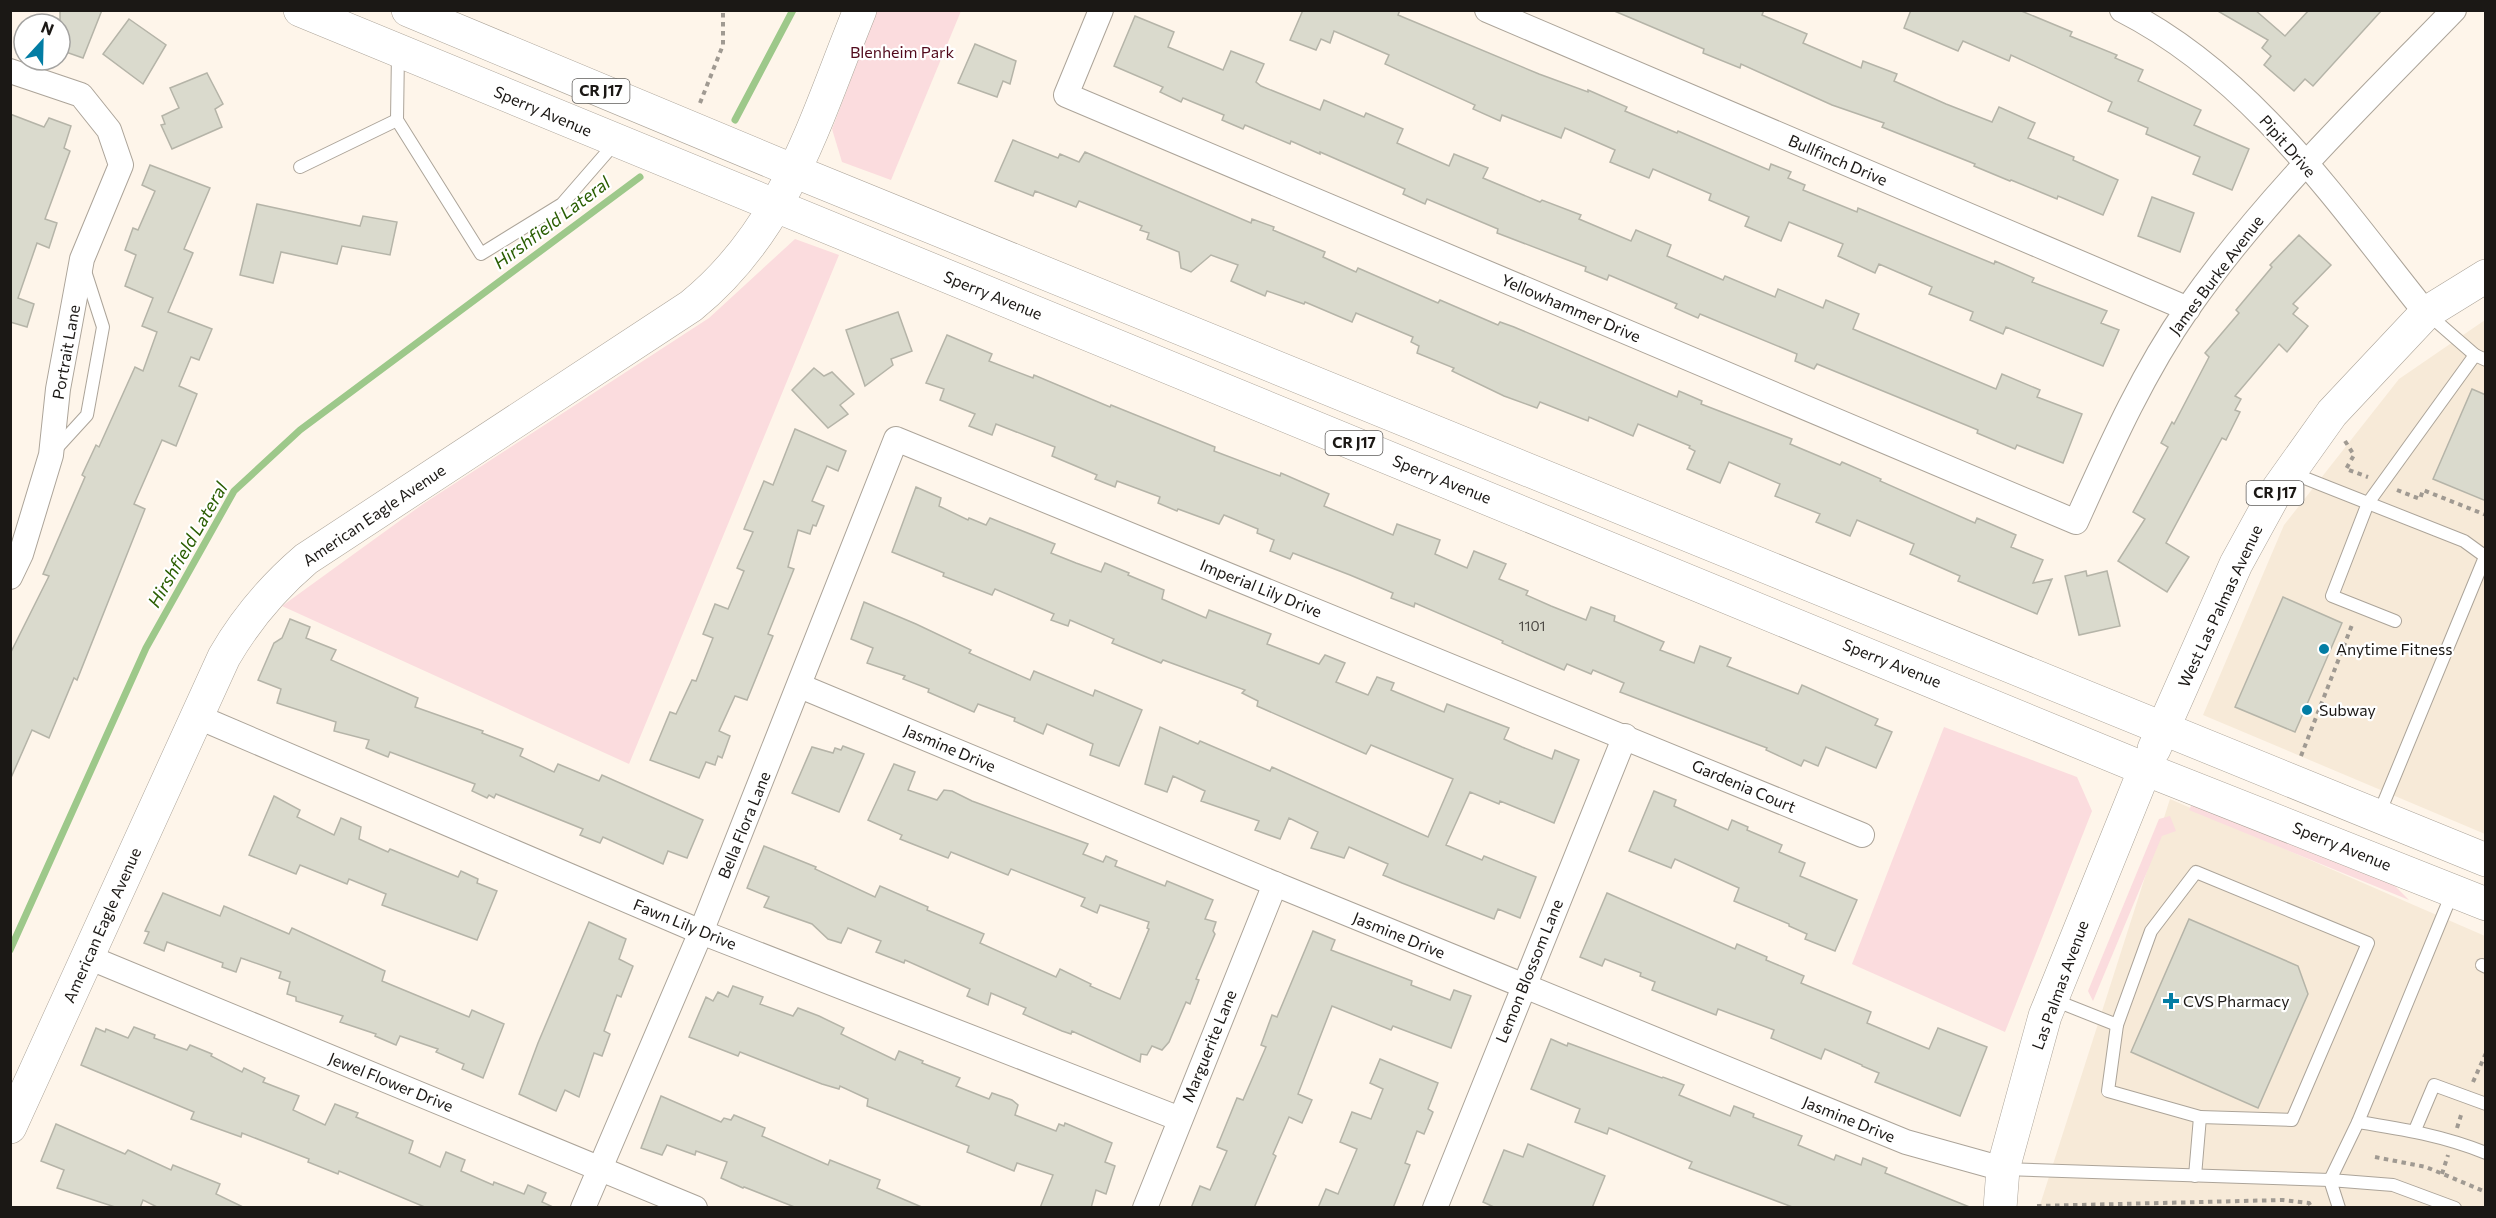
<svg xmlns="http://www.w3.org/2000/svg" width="2496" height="1218" viewBox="0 0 2496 1218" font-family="Commissioner,sans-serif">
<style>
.built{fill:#f7ead8}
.green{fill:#fbdcde}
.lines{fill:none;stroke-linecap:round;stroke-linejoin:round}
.stream{stroke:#9dc88a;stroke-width:7}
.building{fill:#dadacd;stroke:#b5b4a8;stroke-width:1.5}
.lane-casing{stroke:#aca499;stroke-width:14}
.street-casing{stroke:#aca499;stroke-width:26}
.secondary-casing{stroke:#aca499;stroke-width:34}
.primary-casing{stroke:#aca499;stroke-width:34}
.path{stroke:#a09a92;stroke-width:4;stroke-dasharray:4.5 4.5;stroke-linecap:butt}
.lane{stroke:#fff;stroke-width:12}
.street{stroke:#fff;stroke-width:24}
.secondary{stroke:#fff;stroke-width:33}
.primary{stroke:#fff;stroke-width:33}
.poi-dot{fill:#027da4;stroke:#fff;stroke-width:2}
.labels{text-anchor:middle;stroke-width:4.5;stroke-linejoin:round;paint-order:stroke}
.number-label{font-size:14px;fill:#4b4843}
.shield{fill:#fff;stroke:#5f5d5b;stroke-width:1.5}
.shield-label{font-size:15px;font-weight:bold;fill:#1b1815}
.park-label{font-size:16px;fill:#510a1c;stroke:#fff}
.street-label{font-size:16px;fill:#1b1815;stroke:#fff}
.poi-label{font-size:16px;fill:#1b1815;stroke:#fff;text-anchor:start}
.water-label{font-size:18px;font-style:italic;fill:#2a5e02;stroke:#fff}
</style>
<rect width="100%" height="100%" fill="#fef5ea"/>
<g class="built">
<path d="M2485,320V834L2203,715L2284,525L2399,379Z"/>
<path d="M2170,799L2485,936V1207L2039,1208Z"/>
</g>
<g class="green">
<path d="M877,11H961L891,180L842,162L832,129Z"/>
<path d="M795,239L839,255L629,764L282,606L423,504L709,318Z"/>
<path d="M1944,727L2077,777L2092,811L2005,1032L1852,964Z"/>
<path d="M2192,804L2393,884L2409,900L2189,810Z"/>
<path d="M2170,816L2176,831L2162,836L2093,1001L2088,991L2159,819Z"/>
</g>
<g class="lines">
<g class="stream">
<path d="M735,120L793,10"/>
<path d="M10,950L146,648L234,491L300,430L640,177"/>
</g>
</g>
<g class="building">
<path d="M60,10H102L83,58L60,50Z"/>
<path d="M1303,10H1400L1398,15L1539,74L1588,92V90L1627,107L1625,111L1677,133L1678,131L1769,170L1771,164L1791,172L1788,178L1805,185L1803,190L1857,212L1858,208L1994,264L1995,261L2034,278L2032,282L2107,311L2101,323L2119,330L2103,366L2006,327L2003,334L1970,320L1973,312L1929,294L1932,287L1879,264L1875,273L1838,256L1843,244L1789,222L1781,241L1745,226L1749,217L1709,200L1711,194L1653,169L1649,178L1610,162L1615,150L1565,128L1561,138L1502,115L1500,121L1473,109L1475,105L1385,64L1389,55L1334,31L1330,43L1321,39L1316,50L1290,40Z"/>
<path d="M1612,10H1764L1762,15L1807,34L1803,43L1861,68L1863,61L1897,74L1894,81L1946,104L1992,122L1999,107L2035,123L2028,138L2074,157L2073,160L2118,180L2103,215L2058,196L2057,199L2011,180L2010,181L1974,166L1975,164L1882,127L1884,123L1832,105L1741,64L1740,68L1703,53L1704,49Z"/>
<path d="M1911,10H2019L2072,32L2070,36L2117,55L2115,58L2143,70L2138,81L2201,110L2194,125L2249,149L2232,190L2193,174L2200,157L2146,134L2148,128L2108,111L2112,102L2011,55L2009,61L1963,41L1958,51L1904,28Z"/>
<path d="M2216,10H2255L2285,36L2309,10H2382L2313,86L2305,79L2294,91L2264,65L2271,56L2262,48L2268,40Z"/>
<path d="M1135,16L1174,32L1168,47L1223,70L1231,51L1264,64L1256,82L1261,86L1320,110L1324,100L1364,117L1366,113L1403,129L1397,143L1449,166L1454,154L1488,168L1483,178L1540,202L1542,200L1581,215L1579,219L1631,241L1636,230L1671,245L1667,256L1723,280L1725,276L1775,297L1778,289L1823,308L1826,300L1859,314L1853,329L1996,389L2002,374L2040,390L2037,397L2082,414L2063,463L2017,445L2015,449L1977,433L1978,430L1817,364L1814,369L1795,361L1797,354L1700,314L1698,318L1675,308L1677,304L1609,275L1607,280L1585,271L1586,267L1497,233L1498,229L1427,199L1425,204L1403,194L1405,189L1320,152V154L1291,141L1290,144L1245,125L1243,129L1222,120L1224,115L1183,98L1181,102L1160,92L1163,87L1114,66Z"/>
<path d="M129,19L166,45L143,84L103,54Z"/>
<path d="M975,44L1016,61L1010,84L1003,81L997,97L958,83Z"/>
<path d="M207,73L223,104L215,109L222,127L172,149L161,125L165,124L162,116L179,108L170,88Z"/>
<path d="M10,114L44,127L49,118L71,126L64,148L70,151L45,219L57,223L49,248L37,243L18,298L34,304L27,327L10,322Z"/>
<path d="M1013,140L1058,158L1060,154L1079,162L1085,152L1251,223L1252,219L1274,227L1273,230L1325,252L1323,257L1356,272L1358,268L1438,303L1440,300L1498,325L1500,322L1514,327L1677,397L1679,391L1702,401L1701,404L1792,439L1790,444L1840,465L1842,462L1881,479L1880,481L1975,523L1977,518L2016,535L2011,547L2043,560L2033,583L2052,579L2037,614L1958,581L1960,576L1910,554L1914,544L1857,520L1850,536L1816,522L1820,514L1775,496L1780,484L1729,462L1720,483L1687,469L1695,451L1689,448L1690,446L1638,424L1633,436L1589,417L1588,421L1540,402L1537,408L1504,396L1452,371L1454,368L1417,353L1419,346L1411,342L1413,337L1356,313L1352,322L1305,302L1304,304L1267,291L1265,296L1231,281L1238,265L1211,255L1191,272L1181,268L1179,252L1147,239L1149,233L1140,230L1142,226L1079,201L1076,207L1035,191L1033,196L995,181Z"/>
<path d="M150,165L210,188L184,249L193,253L168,312L212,329L199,360L191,357L179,386L197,394L176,446L162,440L134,504L145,509L77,680L74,678L49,738L32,730L10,780V654L49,576L43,574L85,477L82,475L96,445L99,447L135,367L143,371L157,332L142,326L153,298L125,286L136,255L125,250L133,228L138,230L155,191L142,185Z"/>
<path d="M2152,197L2194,213L2180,252L2138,236Z"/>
<path d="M257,204L360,226L363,216L397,222L390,255L342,246L337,264L281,252L273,283L240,275Z"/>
<path d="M2299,235L2331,265L2293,304L2298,308L2293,314L2308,326L2287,352L2279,344L2235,396L2241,399L2235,410L2240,412L2226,440L2222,438L2166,543L2189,557L2167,592L2118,561L2145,519L2133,512L2168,447L2161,443L2172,422L2174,424L2209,357L2205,353L2239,313L2236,310L2272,267L2270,265Z"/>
<path d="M898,312L912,351L891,359L893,365L865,386L846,330Z"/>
<path d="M947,335L992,354L989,361L1033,378L1034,375L1110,407L1111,405L1215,447L1214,451L1280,476L1281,473L1329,494L1324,506L1393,535L1397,524L1440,540L1435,554L1467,568L1474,551L1506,564L1499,579L1528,591L1526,595L1551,606L1586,620L1591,607L1615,616L1614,621L1664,642L1660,650L1694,663L1700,646L1731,658L1727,666L1798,694L1802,685L1878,719L1875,725L1892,732L1876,768L1826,747L1818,766L1804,760L1801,766L1766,750L1767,748L1620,692L1624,683L1593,670L1591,674L1567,664L1564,670L1502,643L1503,641L1415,603L1414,607L1391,598L1393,593L1350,575L1293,553L1290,559L1270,551L1274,540L1257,533L1258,529L1224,515L1219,524L1178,509L1177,511L1158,503L1160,497L1117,481L1115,487L1095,479L1097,475L1052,456L1055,447L996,424L992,435L969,426L975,414L940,400L944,389L926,383Z"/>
<path d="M814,368L824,376L832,372L854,394L840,405L848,414L828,428L792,390Z"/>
<path d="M2472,389L2486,395V501L2433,479Z"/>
<path d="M795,429L846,451L838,471L827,466L812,501L824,506L816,526L813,525L810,534L798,530L788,567L794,569L768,634L773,636L747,700L735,696L719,731L730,736L722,758L718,756L715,765L706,762L699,778L650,760L670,712L676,714L692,680L696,681L713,638L703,634L715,604L728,609L744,571L737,568L753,532L744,529L764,481L773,485Z"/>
<path d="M916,487L941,498L939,506L968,520L969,518L986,525L990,518L1055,544L1051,553L1076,563L1101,572L1105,563L1129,573L1128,575L1164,590L1162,599L1206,618L1209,610L1271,634L1267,644L1319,664L1325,655L1345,663L1336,682L1368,695L1377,677L1394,683L1391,690L1444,712L1447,704L1509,728L1504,739L1522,747L1552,759L1555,750L1579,760L1554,823L1500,801L1499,804L1470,792L1446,845L1482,860L1484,856L1536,877L1520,918L1498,909L1494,919L1402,883L1383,875L1388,864L1349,847L1344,858L1311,848L1318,832L1289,818L1280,839L1255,830L1259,821L1201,801L1205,791L1173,776L1167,792L1145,784L1160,727L1198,744L1200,741L1270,771L1272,767L1428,837L1453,779L1371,745L1366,754L1257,706L1258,701L1242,693L1245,690L1163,660L1161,663L1112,643L1114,639L1070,620L1068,626L1051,620L1054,614L995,589L992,595L943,576L944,573L892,552Z"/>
<path d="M2086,571L2087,576L2107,571L2120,626L2079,635L2065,576Z"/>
<path d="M2283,597L2342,623L2295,732L2235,707Z"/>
<path d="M864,602L916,624L971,650L969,653L1030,680L1034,671L1093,696L1095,690L1142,710L1119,766L1090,755L1093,744L1047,724L1043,734L1014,721L1015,718L978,704L974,712L928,692L929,689L903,679L905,676L867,663L873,648L851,639Z"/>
<path d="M290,619L310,627L306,638L336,650L331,660L418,698L415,707L483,731L482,733L523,749L520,756L554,772L558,764L599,781L602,775L703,820L687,858L668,851L663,864L603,837L600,843L580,835L583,829L496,794L494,798L489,795L487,798L472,791L475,784L390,752L388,757L366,748L369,740L334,731L336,722L277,703L281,689L258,680L274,643L282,638Z"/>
<path d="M843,746L864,754L839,812L792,793L812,747L833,753L835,748L841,750Z"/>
<path d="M894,764L915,772L908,790L937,800L944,790L952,791L972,801L1088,844L1083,854L1103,862L1106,856L1117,861L1115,866L1165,886L1167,881L1213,900L1205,919L1216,922L1213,931L1215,934L1196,979L1199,980L1190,1004L1186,1002L1169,1042L1162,1050L1152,1046L1147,1055L1141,1054L1140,1062L1072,1031L1071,1034L1062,1031L1023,1014L1026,1008L991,993L988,1005L967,996L970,989L905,960L904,963L876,952L881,941L848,928L841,943L828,939L812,924L764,907L769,897L747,888L764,846L816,867L815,869L875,897L880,886L928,907L927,910L984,934L980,943L1056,977L1060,969L1091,984L1090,986L1120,999L1149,929L1147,928L1149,922L1100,905L1097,913L1081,906L1085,898L1011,869L1008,875L951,852L948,858L900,839L902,835L868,820Z"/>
<path d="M1654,791L1676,800L1674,806L1728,830L1732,820L1748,827L1747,830L1782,845L1779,852L1805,863L1800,876L1857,900L1835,951L1805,939L1807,934L1789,926V924L1734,901L1739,888L1675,859L1671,868L1629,851Z"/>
<path d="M274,796L300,810L297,817L334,835L341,818L361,827L359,839L388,852L390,849L458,877L461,871L478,879L477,883L497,891L477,940L382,905L386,894L349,879L347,884L300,865L296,874L249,855Z"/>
<path d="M163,893L220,916L224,906L289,934L292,928L385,971L382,981L469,1017L472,1010L504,1024L483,1078L462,1069L464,1064L436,1052L438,1049L400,1036L396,1045L375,1036L376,1034L340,1022L343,1016L296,1001V997L287,994L290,982L279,978L281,972L241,958L236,972L222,967L223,963L167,942L164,951L144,943L149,932L145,931Z"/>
<path d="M1607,893L1735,949L1737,944L1767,957L1766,960L1804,976L1801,983L1871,1012L1867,1023L1929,1049L1938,1028L1987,1047L1960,1116L1875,1082L1879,1073L1862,1066V1065L1825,1049L1821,1059L1771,1038L1774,1030L1718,1009L1716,1015L1652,990L1655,982L1640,976L1641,973L1605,959L1602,966L1580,957Z"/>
<path d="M2189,919L2298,966L2308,994L2258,1108L2131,1052Z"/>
<path d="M589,922L626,939L619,959L633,966L621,997L617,995L604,1031L610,1034L602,1056L594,1053L579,1097L565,1090L556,1111L519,1094L538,1043Z"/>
<path d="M1313,931L1335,940L1331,950L1412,981L1411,985L1450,1000L1454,990L1471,996L1451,1048L1393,1026L1391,1030L1332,1006L1298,1094L1312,1100L1302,1123L1289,1117L1273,1154L1276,1156L1254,1208H1191L1200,1186L1210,1190L1227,1151L1217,1147L1237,1098L1243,1100L1266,1047L1261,1045L1272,1015L1277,1017Z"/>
<path d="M733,986L763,997L760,1004L793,1016L798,1008L819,1016L844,1028L841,1034L895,1060L899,1051L923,1061L922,1063L960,1078L956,1086L989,1099L992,1093L1012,1100L1018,1105L1015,1115L1056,1131L1059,1124L1064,1126L1065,1123L1112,1143L1105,1162L1115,1166L1106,1194L1096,1190L1091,1208H1040L1053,1175L1017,1163L1014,1171L967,1152L969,1146L867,1106L868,1099L840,1086L839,1089L822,1084L740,1052L738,1056L689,1037L706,997L713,1001L718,992L728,997Z"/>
<path d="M134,1027L155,1035L154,1038L187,1050L190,1045L212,1054L211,1056L242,1072L244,1068L265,1078L263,1082L299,1096L293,1110L325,1125L335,1104L358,1113L356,1117L413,1141L409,1153L440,1167L446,1152L465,1160L461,1171L493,1185L494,1182L524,1194L528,1185L546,1193L542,1202L555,1208H427L339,1171L338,1174L308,1162L309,1159L242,1133L241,1137L191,1119L194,1112L81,1065L96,1028L105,1032L106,1029L128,1038Z"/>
<path d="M1551,1039L1567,1046L1568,1043L1662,1078L1663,1077L1684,1085L1679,1095L1730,1116L1734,1106L1754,1114L1753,1117L1802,1136L1798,1145L1834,1160L1836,1155L1861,1165L1863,1158L1887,1168L1885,1173L1972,1208H1795L1689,1168L1692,1162L1609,1128L1607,1134L1575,1122L1580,1109L1531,1089Z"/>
<path d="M1380,1059L1438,1083L1428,1109L1433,1112L1424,1134L1417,1131L1405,1163L1410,1165L1393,1208H1318L1326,1189L1338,1194L1357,1149L1340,1142L1352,1112L1371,1119L1383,1089L1370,1083Z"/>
<path d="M661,1096L721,1122L724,1118L731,1120L734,1115L765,1128L762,1136L828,1165L830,1160L880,1180L877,1188L924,1208H797L744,1187L743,1188L721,1178L727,1162L696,1151L695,1155L667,1145L662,1155L641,1148Z"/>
<path d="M56,1124L125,1154L128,1150L171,1170L173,1165L220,1184L216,1194L245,1208H159L143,1200L140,1208H118L57,1188L64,1170L41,1161Z"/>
<path d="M1528,1144L1605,1176L1592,1208H1496L1483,1202L1504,1150L1523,1157Z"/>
</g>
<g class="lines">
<defs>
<g id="lane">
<path d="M398,52L397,120L481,254L562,204L615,143"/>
<path d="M300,167L397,120"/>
<path d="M2429,315L2475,355"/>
<path d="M55,450L87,415L103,327L85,271"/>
<path d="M2292,473L2464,541L2486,557"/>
<path d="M2395,621L2332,596L2368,503L2475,355L2486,360"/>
<path d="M2379,814L2485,557"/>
<path d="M2482,965L2486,967"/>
<path d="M2054,1000L2117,1025L2151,931L2196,872L2368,943L2292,1120L2200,1117L2195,1176"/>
<path d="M2117,1025L2108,1091L2200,1117"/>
<path d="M2358,1122C2403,1129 2444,1136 2486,1153"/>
<path d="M2415,1130L2434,1085L2486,1104"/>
<path d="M2004,1169L2330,1180L2358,1122L2453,891"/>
<path d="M2339,1208L2330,1180L2393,1185L2455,1208"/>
</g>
<g id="street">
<path d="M1101,10L1066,95L2076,522C2109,449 2142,374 2188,308C2264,199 2361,106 2454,10"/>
<path d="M1487,10L2188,309"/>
<path d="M2122,10C2252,76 2337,202 2426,313"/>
<path d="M10,71L81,95L109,130L121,165L82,259L58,389L51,455L21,554L10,577"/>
<path d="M800,686L1275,884L1906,1142L2003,1169"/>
<path d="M196,716L701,932L1180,1119"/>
<path d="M88,957L695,1208"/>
<path d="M583,1208L701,932L896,439L1862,835"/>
<path d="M1145,1208L1275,884"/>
<path d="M1435,1208L1625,736"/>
</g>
<g id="secondary">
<path d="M10,1127L224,657C246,619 272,588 306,559L691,306C786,229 815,120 860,10"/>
<path d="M2000,1208L2003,1169L2045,1016L2145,769"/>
</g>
<g id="primary">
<path d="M300,10L2145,769L2486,904"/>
<path d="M408,10L794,171L2486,860"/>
<path d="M2154,749L2236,564L2275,493L2332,413L2426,313L2486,276"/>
</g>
</defs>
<use href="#lane" class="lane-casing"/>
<use href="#street" class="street-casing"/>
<use href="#secondary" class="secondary-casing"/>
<use href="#primary" class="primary-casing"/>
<g class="path">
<path d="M700,103L723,45V10"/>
<path d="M2345,441L2354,455L2346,469L2368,477"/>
<path d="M2397,490L2420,499L2423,490L2486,515"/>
<path d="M2301,756L2352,625"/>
<path d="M2473,1082L2486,1053"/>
<path d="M2457,1128L2462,1112"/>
<path d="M2375,1157L2426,1167L2486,1192"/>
<path d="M2442,1174L2448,1155"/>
<path d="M2037,1206L2283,1200L2309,1203L2312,1208"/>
</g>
<use href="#lane" class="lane"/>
<use href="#street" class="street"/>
<use href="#secondary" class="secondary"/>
<use href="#primary" class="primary"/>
</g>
<g class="poi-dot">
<circle cx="2324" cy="649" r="6"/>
<circle cx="2307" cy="710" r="6"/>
<path d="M2168 992h6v6h6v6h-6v6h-6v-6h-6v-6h6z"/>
</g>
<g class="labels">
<g class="number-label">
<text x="1532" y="631">1101</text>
</g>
<g class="shield">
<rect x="572.5" y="79" width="57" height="24" rx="4.5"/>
<rect x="1325.5" y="431" width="57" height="24" rx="4.5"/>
<rect x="2246.5" y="481" width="57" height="24" rx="4.5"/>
</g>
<g class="shield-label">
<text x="601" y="96">CR J17</text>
<text x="1354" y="448">CR J17</text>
<text x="2275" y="498">CR J17</text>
</g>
<g class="park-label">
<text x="902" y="58">Blenheim Park</text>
</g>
<g class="street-label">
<text transform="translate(543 111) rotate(23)" y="6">Sperry Avenue</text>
<text transform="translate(2288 146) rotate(49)" y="6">Pipit Drive</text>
<text transform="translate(1838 160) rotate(23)" y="6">Bullfinch Drive</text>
<text transform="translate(2216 275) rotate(-53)" y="6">James Burke Avenue</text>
<text transform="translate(993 295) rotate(22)" y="6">Sperry Avenue</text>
<text transform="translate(1571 308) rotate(23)" y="6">Yellowhammer Drive</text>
<text transform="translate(66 352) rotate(-80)" y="6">Portrait Lane</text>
<text transform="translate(1442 479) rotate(22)" y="6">Sperry Avenue</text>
<text transform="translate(374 515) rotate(-34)" y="6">American Eagle Avenue</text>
<text transform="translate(1261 588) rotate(22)" y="6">Imperial Lily Drive</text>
<text transform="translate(2220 606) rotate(-65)" y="6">West Las Palmas Avenue</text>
<text transform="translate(1892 663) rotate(22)" y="6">Sperry Avenue</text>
<text transform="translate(950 748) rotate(23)" y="6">Jasmine Drive</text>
<text transform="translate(1744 786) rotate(23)" y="6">Gardenia Court</text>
<text transform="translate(744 825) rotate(-68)" y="6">Bella Flora Lane</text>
<text transform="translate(2342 846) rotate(22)" y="6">Sperry Avenue</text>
<text transform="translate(685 924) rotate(22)" y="6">Fawn Lily Drive</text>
<text transform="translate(102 925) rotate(-66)" y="6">American Eagle Avenue</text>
<text transform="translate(1399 935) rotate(22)" y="6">Jasmine Drive</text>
<text transform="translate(1529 971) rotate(-68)" y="6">Lemon Blossom Lane</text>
<text transform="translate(2060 985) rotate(-70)" y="6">Las Palmas Avenue</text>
<text transform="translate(1209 1046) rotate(-68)" y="6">Marguerite Lane</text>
<text transform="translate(391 1082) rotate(22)" y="6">Jewel Flower Drive</text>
<text transform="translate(1849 1119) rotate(22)" y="6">Jasmine Drive</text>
</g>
<g class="poi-label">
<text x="2336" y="655">Anytime Fitness</text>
<text x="2319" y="716">Subway</text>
<text x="2183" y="1007">CVS Pharmacy</text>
</g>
<g class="water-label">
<text transform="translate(552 223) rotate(-37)" y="6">Hirshfield Lateral</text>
<text transform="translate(188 545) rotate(-60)" y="6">Hirshfield Lateral</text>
</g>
</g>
<rect width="2496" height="1218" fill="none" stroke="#1b1815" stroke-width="24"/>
<g transform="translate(42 42) rotate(22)"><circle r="28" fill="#ffffff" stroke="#a4a3a1" stroke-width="1.5"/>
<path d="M0-4.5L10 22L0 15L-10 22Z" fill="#027da4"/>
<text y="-9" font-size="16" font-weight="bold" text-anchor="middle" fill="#1b1815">N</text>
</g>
</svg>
